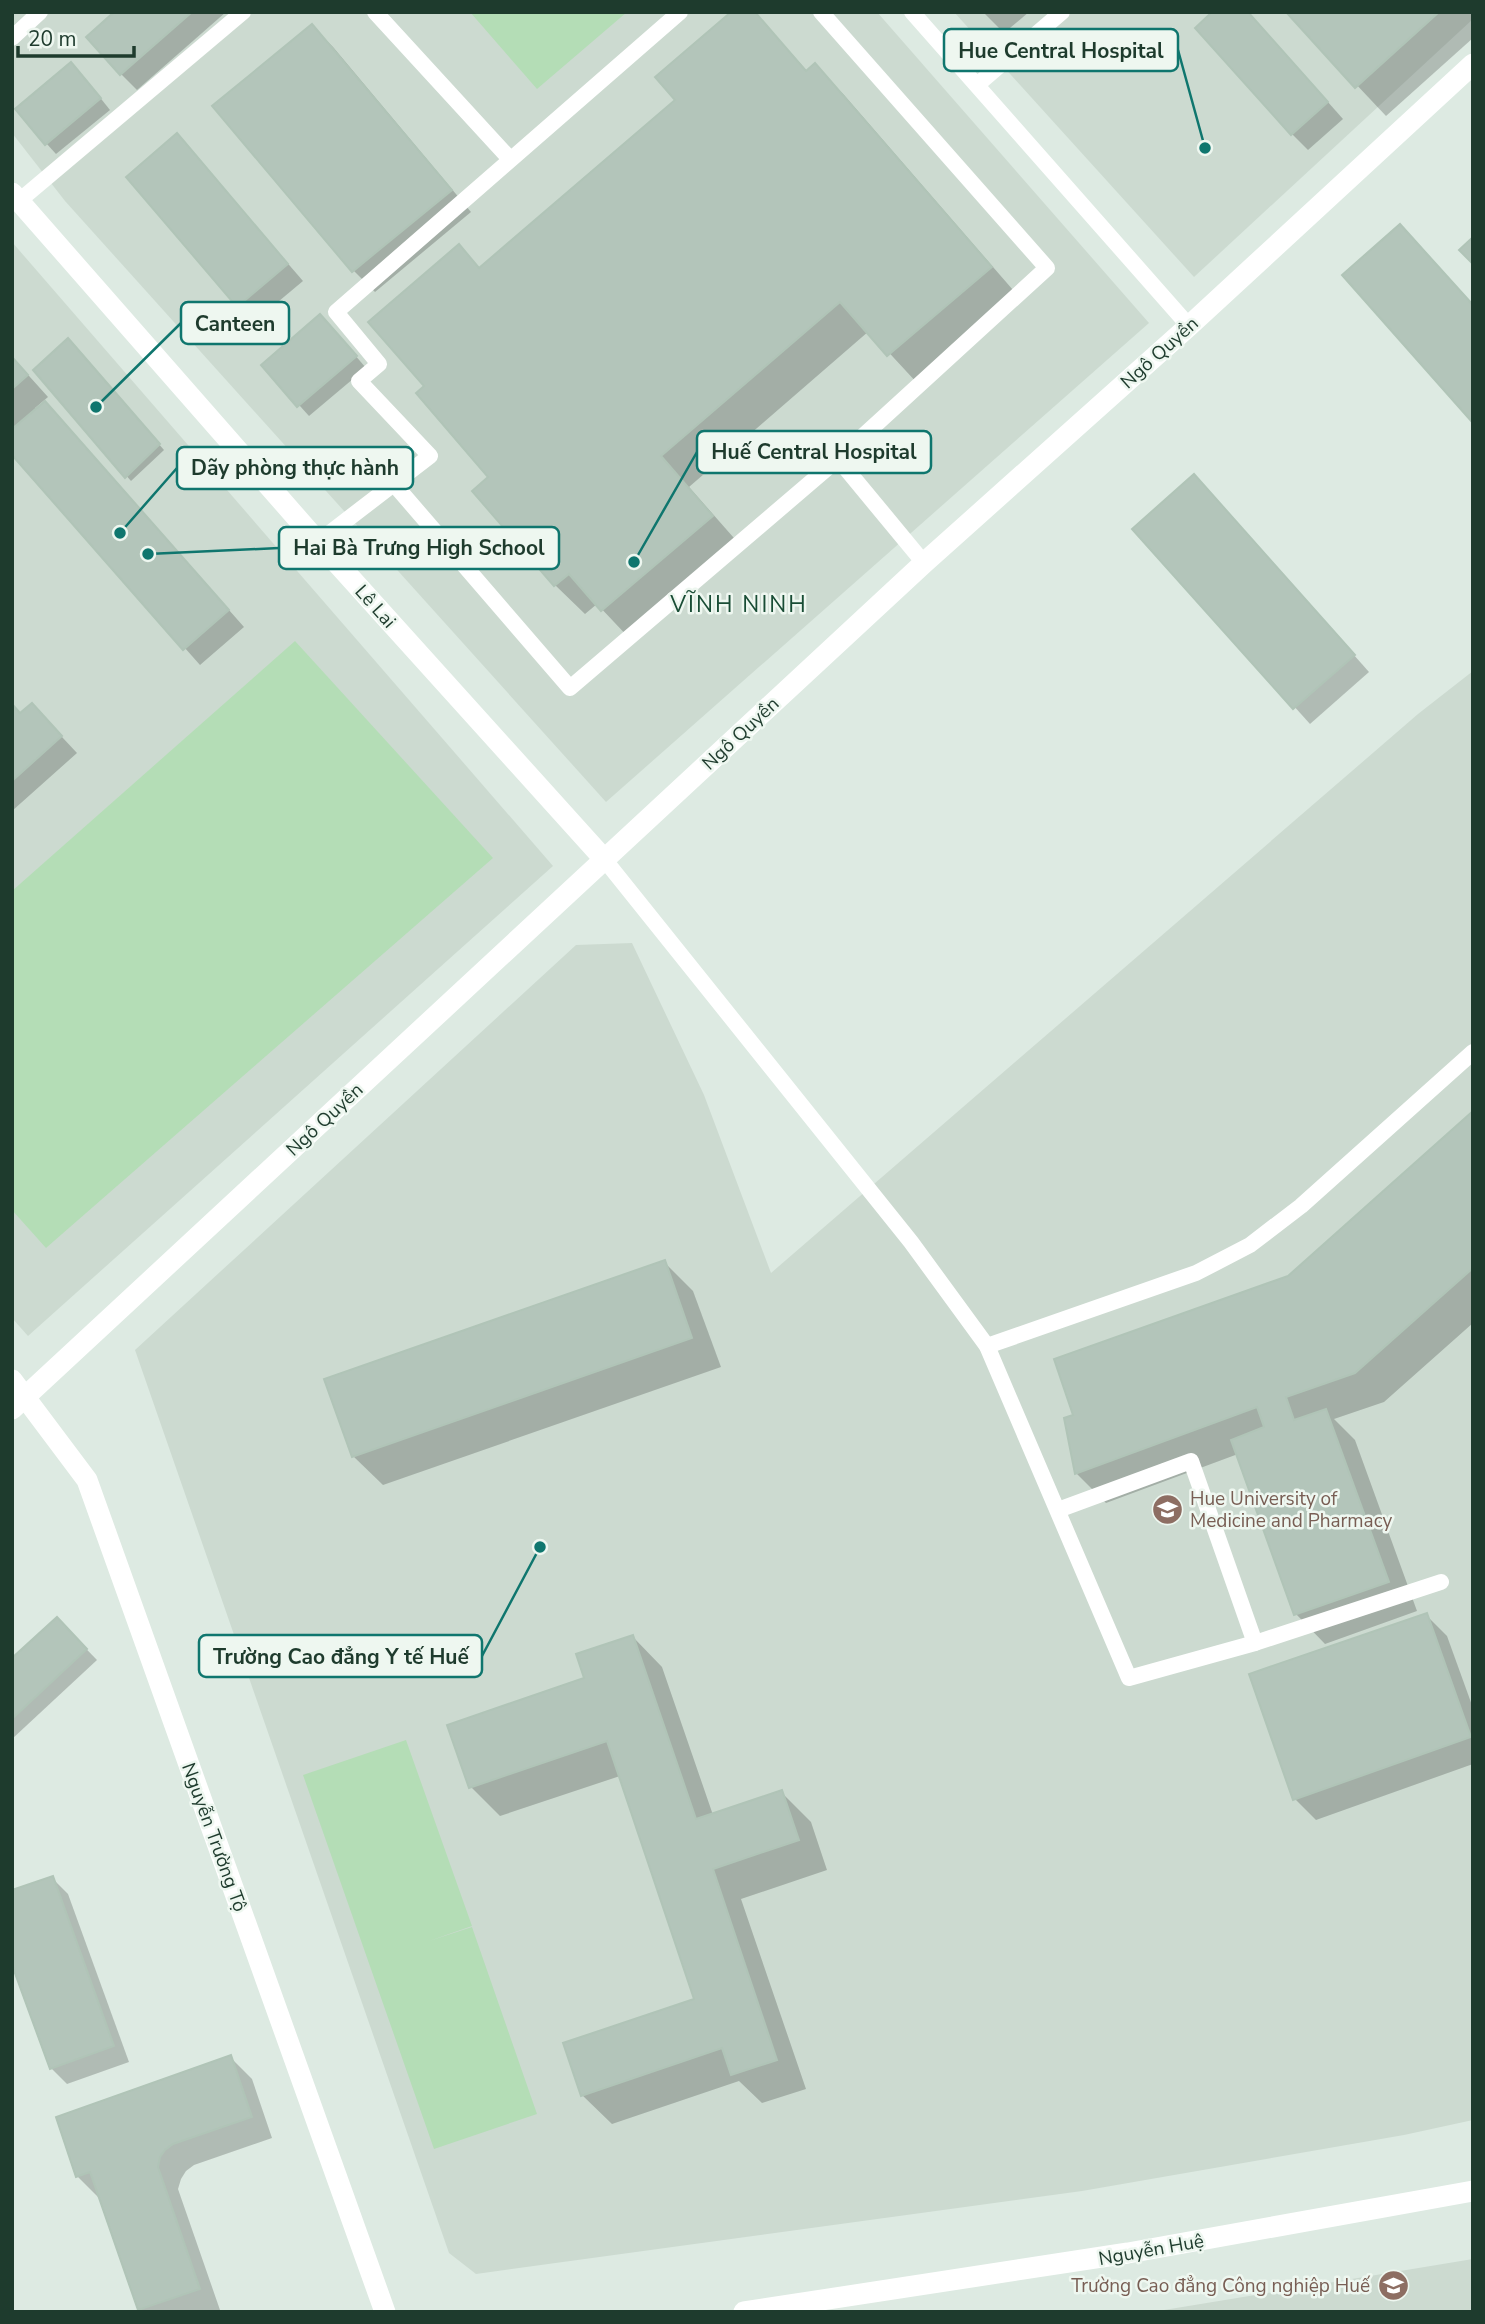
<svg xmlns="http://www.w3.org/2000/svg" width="1485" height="2324" viewBox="0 0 1485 2324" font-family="'Nunito Sans',sans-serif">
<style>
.built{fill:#ccdad0}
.green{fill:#b4ddb6}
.shadow{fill:#0003}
.building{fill:#b3c5ba;stroke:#b0c4b7;stroke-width:2}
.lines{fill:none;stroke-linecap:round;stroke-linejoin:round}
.service{stroke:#fff;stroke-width:16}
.minor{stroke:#fff;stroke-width:21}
.secondary{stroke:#fff;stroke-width:21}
.labels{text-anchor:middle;stroke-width:5;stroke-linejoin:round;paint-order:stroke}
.street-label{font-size:19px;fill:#1e3b2d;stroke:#eef7f0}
.education-label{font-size:19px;fill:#785e54;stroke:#eef7f0;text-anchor:start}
.quarter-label{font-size:23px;letter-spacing:2px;fill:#194d35;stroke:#eef7f0}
.leader{fill:none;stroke:#0f766e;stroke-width:2.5}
.callout-dot{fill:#0f766e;stroke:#eef7f0;stroke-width:2.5}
.callout{fill:#eef7f0;stroke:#0f766e;stroke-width:2.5}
.callout-label{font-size:21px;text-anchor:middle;font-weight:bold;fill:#1e3b2d}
</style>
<rect width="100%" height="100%" fill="#ddeae2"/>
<g class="built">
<path d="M12,12H877L1149,323L606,802L65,201L12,133Z"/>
<path d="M954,12H1473V19L1194,277Z"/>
<path d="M12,242L553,866L28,1336L12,1318Z"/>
<path d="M1473,671V2120L1404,2135L1082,2191L476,2274L449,2253L135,1350L576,945L632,943L704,1095L771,1273L1418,714Z"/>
<path d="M1473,2259V2312H1152Z"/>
</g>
<g class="green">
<path d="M470,12H627L537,89Z"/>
<path d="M295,641L493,858L46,1248L12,1210V891Z"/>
<path d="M406,1740L472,1926L429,1941L472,1927L537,2114L434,2149L303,1775Z"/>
</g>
<g class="shadow">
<path d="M117,12H226L137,90L121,74Z"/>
<path d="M754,12L808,72L815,65L844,95L1019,297L918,384L869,331L689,487L741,546L631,640L597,604L585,614L555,585L475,491L491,477L426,387L458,247L481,269L678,100Z"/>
<path d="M983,12H1029L1004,33Z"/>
<path d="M1248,12L1343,119L1308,150L1292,134Z"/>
<path d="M1288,12H1473V38L1386,116Z"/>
<path d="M312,26L333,47L471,212L375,292L354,271L215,106Z"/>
<path d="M82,75L110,110L56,154L46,143Z"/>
<path d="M177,135L303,281L254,322L128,177Z"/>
<path d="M331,327L366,368L309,416L263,365Z"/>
<path d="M72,345L164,450L131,481L35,370Z"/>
<path d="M12,357L48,397L35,408L61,420L244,627L200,665L12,453Z"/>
<path d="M1210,493L1369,672L1310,724L1135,529Z"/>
<path d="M12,705L21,715L47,721L77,753L12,811Z"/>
<path d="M1473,1113V1323L1384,1402L1334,1419L1355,1440L1417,1611L1325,1644L1296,1614L1238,1454L1106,1503L1077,1474L1066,1420L1288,1277Z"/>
<path d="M664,1262L693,1291L721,1367L383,1485L353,1456Z"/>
<path d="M1426,1615L1447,1636L1473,1708V1764L1316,1820L1295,1799Z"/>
<path d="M57,1619L97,1660L12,1739V1661Z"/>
<path d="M633,1637L662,1667L713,1815L781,1792L811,1822L827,1870L741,1899L806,2089L762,2103L739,2081L612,2124L582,2095L697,2000L620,1776L500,1816L471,1787Z"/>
<path d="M52,1878L68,1894L129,2062L67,2084L51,2068Z"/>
<path d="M231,2058L252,2079L272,2138L194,2165L186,2171L181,2179L178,2189L220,2310L142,2312L100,2196L98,2197L77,2176Z"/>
</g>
<g class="building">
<path d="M114,12H192L120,75L86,37Z"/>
<path d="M731,12H755L806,71L815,63L992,267L887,356L840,302L661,456L713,516L601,611L569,574L554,586L472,491L488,477L416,393L424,386L368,322L459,244L479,268L675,100L655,77Z"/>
<path d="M1212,12H1248L1328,102L1291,135L1195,28Z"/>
<path d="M1286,12H1439L1355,88Z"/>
<path d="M312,24L452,190L352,272L212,106Z"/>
<path d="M71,62L101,98L45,145L15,109Z"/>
<path d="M177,133L288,264L237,307L126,177Z"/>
<path d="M1400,224L1473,305V423L1342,275Z"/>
<path d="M1473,237V264L1459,250Z"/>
<path d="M320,314L357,356L297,407L261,365Z"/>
<path d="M68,338L160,444L125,478L33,370Z"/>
<path d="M12,357L28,375L12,389Z"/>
<path d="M45,401L229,610L183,650L12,455V429Z"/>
<path d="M1194,474L1355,655L1293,709L1132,529Z"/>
<path d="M32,703L62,736L12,781V704L20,713Z"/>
<path d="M1473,1111V1268L1355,1373L1286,1397L1294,1420L1326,1409L1389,1582L1294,1615L1231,1440L1264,1427L1257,1407L1075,1474L1064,1418L1073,1415L1054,1359L1288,1276Z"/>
<path d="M665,1260L692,1338L352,1457L324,1379Z"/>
<path d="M1427,1613L1471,1737L1293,1800L1249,1674Z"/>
<path d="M57,1617L87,1649L12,1719V1658Z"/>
<path d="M633,1635L696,1819L782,1790L799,1840L713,1869L777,2060L731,2075L722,2048L581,2096L563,2043L694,1999L607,1741L469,1788L447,1725L584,1678L576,1654Z"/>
<path d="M53,1876L114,2046L50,2069L12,1965V1890Z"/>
<path d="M231,2055L252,2117L173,2144L165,2150L160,2157L158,2167L200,2289L138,2310L90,2172L76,2177L56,2117Z"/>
</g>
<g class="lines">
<g class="service">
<path d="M375,12L510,159"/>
<path d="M912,12L1189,326"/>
<path d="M12,38L40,12"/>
<path d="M977,85L1062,12"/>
<path d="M19,201L243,12"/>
<path d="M838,459L924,563"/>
<path d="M394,484L570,688L838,459L1047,268L821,12"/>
<path d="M318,542L430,456L359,381L379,364L336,312L680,12"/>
<path d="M604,859L911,1242L987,1346L1129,1678L1255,1643L1441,1582"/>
<path d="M987,1346L1196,1273L1250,1245L1301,1206L1473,1052"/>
<path d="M1058,1510L1191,1461L1255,1643"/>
</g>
<g class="minor">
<path d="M12,193L318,542L604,859"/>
<path d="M12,1380L87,1480L385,2312"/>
<path d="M12,1409L924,563L1189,326L1473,64"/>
</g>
<path class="secondary" d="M744,2312L1128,2253L1473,2191"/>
</g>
<defs>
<symbol id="university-disc" viewBox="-11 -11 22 22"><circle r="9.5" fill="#8d6e63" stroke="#eef7f0"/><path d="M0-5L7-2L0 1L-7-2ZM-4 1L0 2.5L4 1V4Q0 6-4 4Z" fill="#fff"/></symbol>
</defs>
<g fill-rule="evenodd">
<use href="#university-disc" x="1150" y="1492" width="35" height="35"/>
<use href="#university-disc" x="1376" y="2268" width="35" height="35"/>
</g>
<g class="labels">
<g class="street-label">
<text transform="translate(1159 352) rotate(-42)" y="7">Ngô Quyền</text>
<text transform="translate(376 606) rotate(48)" y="7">Lê Lai</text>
<text transform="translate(740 733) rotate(-43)" y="7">Ngô Quyền</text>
<text transform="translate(324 1119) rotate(-43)" y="7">Ngô Quyền</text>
<text transform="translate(215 1837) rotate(70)" y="7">Nguyễn Trường Tộ</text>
<text transform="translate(1151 2249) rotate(-10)" y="7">Nguyễn Huệ</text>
</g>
<g class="education-label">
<text x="1190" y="1505">Hue University of<tspan x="1190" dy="22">Medicine and Pharmacy</tspan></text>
<text x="1370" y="2292" text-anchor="end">Trường Cao đẳng Công nghiệp Huế</text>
</g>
<g class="quarter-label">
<text x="739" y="612">VĨNH NINH</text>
</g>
</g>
<path class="leader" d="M1205 148L1178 50M96 407L181 323M634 562L697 452M120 533L177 468M148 554L279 548M540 1547L482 1656"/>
<g class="callout-dot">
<circle cx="1205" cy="148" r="7"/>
<circle cx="96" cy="407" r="7"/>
<circle cx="634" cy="562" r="7"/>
<circle cx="120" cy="533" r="7"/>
<circle cx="148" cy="554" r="7"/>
<circle cx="540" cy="1547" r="7"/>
</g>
<g class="callout">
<rect x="944" y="29" width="234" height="42" rx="7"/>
<rect x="181" y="302" width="108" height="42" rx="7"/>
<rect x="697" y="431" width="234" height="42" rx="7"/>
<rect x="177" y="447" width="236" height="42" rx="7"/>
<rect x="279" y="527" width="280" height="42" rx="7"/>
<rect x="199" y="1635" width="283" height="42" rx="7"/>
</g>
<g class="callout-label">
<text x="1061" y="58">Hue Central Hospital</text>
<text x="235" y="331">Canteen</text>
<text x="814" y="459">Huế Central Hospital</text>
<text x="295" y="475">Dãy phòng thực hành</text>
<text x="419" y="555">Hai Bà Trưng High School</text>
<text x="341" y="1664">Trường Cao đẳng Y tế Huế</text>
</g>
<rect width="1485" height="2324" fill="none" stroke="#1e3b2d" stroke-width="28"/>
<path d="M18 46v10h116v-10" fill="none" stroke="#1e3b2d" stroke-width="3.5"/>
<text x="28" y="46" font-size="21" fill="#1e3b2d" stroke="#eef7f0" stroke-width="5" paint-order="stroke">20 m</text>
</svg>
